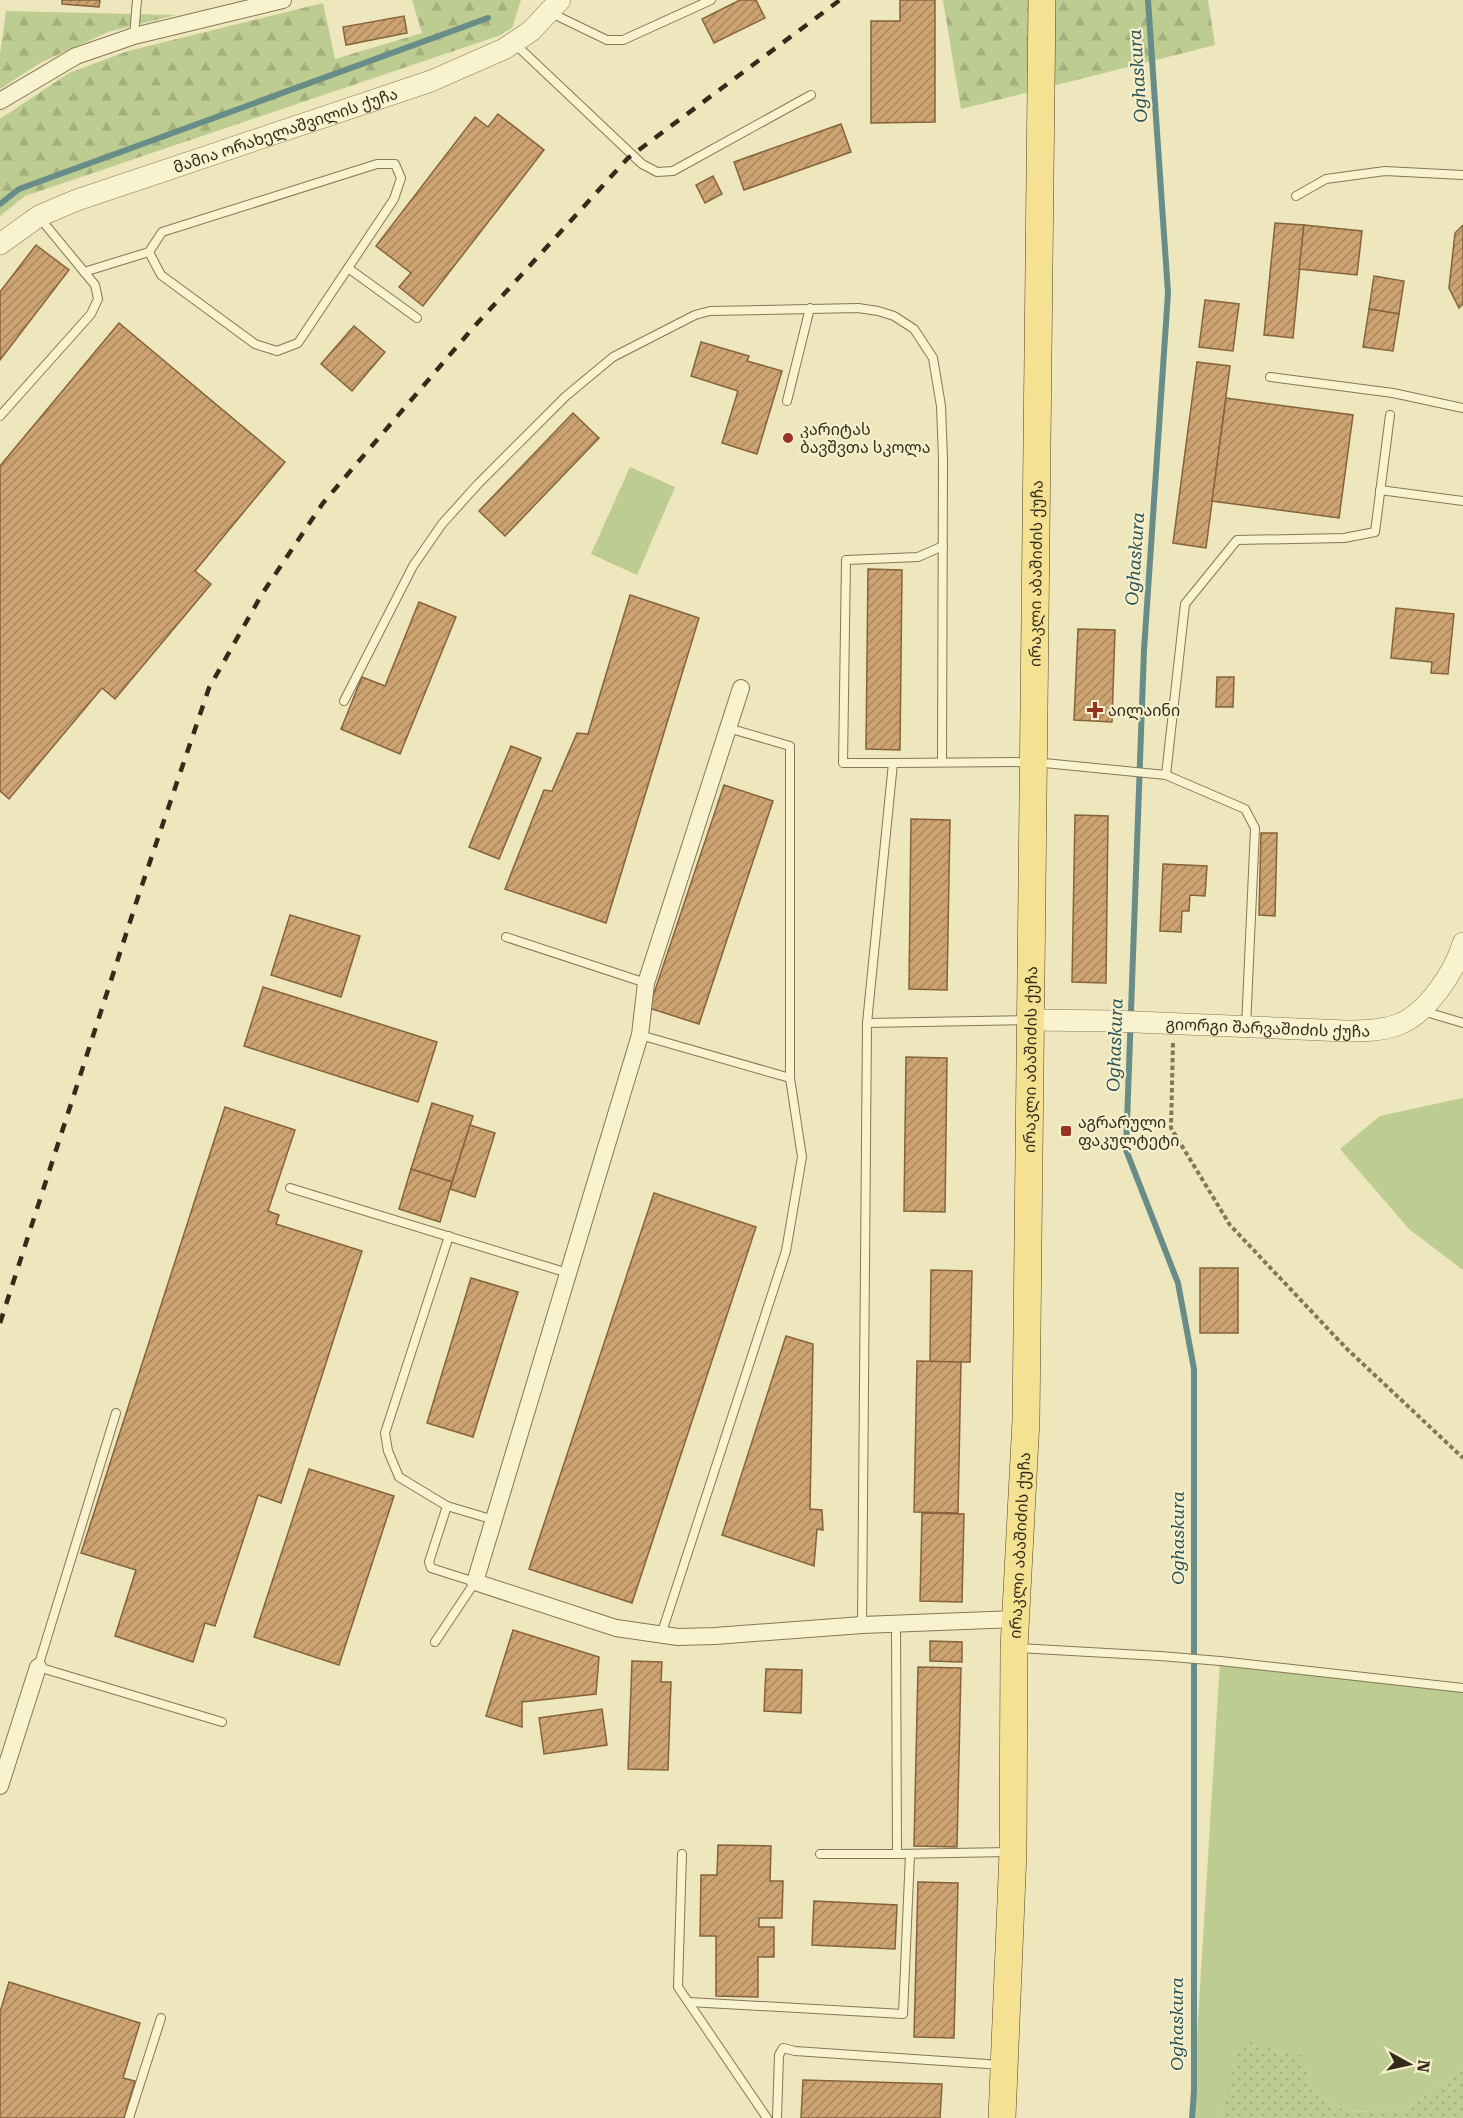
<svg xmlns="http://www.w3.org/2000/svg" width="1463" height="2118" viewBox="0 0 1463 2118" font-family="'Roboto Serif','Noto Sans Georgian',serif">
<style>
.grass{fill:#bdcc91}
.forest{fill:url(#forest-firs)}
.park{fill:url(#park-dots)}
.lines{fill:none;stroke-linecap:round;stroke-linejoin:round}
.stream{stroke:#688d88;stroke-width:6}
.building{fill:url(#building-hatch);stroke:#85633b;stroke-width:1.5}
.service-casing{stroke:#867656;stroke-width:10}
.minor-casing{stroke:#867656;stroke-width:18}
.tertiary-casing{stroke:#867656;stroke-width:22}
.primary-casing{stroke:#53432a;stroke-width:28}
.path{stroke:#867656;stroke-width:4;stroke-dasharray:4.5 3;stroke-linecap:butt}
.service{stroke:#f9f2cf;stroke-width:8}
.minor{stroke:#f9f2cf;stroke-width:16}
.tertiary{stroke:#f9f2cf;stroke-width:21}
.primary{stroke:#f4e292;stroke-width:27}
.rail{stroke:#352b1b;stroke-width:4.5;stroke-dasharray:10 10;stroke-linecap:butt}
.poi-dot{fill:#963325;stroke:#f6efcc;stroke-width:2}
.labels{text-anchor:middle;stroke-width:4.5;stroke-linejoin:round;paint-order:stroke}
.street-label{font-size:16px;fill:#352b1b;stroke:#f6efcc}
.poi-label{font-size:16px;fill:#352b1b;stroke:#f6efcc;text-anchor:start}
.water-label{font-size:18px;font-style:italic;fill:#2a5255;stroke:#f6efcc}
</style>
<defs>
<pattern id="forest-firs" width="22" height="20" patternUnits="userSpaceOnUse" patternTransform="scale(1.5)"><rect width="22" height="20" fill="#bdcc91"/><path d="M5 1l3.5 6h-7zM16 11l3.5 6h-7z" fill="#a3af7c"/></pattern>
<pattern id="park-dots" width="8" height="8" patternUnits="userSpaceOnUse" patternTransform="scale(1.5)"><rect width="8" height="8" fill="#bdcc91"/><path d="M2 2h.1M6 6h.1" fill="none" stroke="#a3af7c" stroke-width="1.8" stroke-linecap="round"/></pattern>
<pattern id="building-hatch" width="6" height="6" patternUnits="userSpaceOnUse" patternTransform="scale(1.5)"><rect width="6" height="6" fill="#cda471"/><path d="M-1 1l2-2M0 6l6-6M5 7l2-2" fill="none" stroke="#a7865c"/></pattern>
</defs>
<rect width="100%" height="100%" fill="#eee6bc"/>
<g class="grass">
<path d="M630,467L675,487L637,575L591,554Z"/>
<path d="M1463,1098V1270L1409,1229L1340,1149L1380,1116Z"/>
<path d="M1220,1661L1463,1688V2070L1405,2110L1379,2112L1345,2111L1313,2090L1303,2056L1223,2108L1218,2118H1192Z"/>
</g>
<g class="forest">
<path d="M412,0H521L512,28L498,36L25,196L0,216V119L69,73L128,51L323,3L335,59L422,33Z"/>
<path d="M943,0H1208L1215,45L961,109Z"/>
<path d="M6,11L176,15L108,32L40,63L0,89V54Z"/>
</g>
<path class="park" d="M1241,2039L1303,2056L1313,2090L1345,2111L1379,2112L1405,2110L1463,2070V2118H1218L1223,2108Z"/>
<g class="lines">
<g class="stream">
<path d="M1148,0L1168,293L1144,650L1126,1150L1178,1283L1194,1369V2091L1192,2118"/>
<path d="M0,204L19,189L488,18"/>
</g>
</g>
<g class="building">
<path d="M62,0H100L99,7L62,4Z"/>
<path d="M740,0H756L765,18L714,43L702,19Z"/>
<path d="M900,0H935V122L871,123V21H900Z"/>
<path d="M404,16L407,33L346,45L343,27Z"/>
<path d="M498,114L544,150L423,306L399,287L411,273L376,246L475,117L488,127Z"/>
<path d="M841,124L851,152L744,190L734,162Z"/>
<path d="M713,176L722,194L705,203L696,185Z"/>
<path d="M1275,223L1304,225L1293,338L1264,335Z"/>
<path d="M1304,225L1362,231L1357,275L1299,269Z"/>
<path d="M1463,225V304L1459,308L1449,288L1455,233Z"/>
<path d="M36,245L69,270L0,360V292Z"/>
<path d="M1374,276L1404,281L1399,314L1369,309Z"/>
<path d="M1205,300L1239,304L1233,351L1199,347Z"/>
<path d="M1369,309L1399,314L1393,351L1363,347Z"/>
<path d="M119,323L285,462L195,571L211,584L115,699L102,688L9,799L0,791V466Z"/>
<path d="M354,326L385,352L352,391L321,364Z"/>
<path d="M701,342L749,356L747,361L782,371L757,454L722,443L738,391L691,376Z"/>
<path d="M1197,362L1230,366L1206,548L1173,543Z"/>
<path d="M1226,398L1353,415L1339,518L1212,501Z"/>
<path d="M573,413L599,438L505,536L479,511Z"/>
<path d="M868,569L902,570L900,750L866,749Z"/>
<path d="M630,595L699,618L606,923L505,889L544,790L552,791L577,733L588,734Z"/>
<path d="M419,602L456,617L400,754L341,729L362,677L385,686Z"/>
<path d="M1396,608L1454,614L1448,674L1431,673L1432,662L1391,658Z"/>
<path d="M1078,629L1115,630L1112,722L1074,720Z"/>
<path d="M1217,677H1234L1233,707H1216Z"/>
<path d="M511,746L541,758L499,859L469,847Z"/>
<path d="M724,785L773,801L699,1024L649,1008Z"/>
<path d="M1075,815L1108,816L1106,983L1072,982Z"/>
<path d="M911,819L950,820L947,990L909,989Z"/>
<path d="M1261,833H1277L1275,916L1259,915Z"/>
<path d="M1163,864L1207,866L1205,896L1190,895L1189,911H1182L1181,932L1160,931Z"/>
<path d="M290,915L360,936L341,997L271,975Z"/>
<path d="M263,987L437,1042L418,1102L244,1046Z"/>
<path d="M906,1057L947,1058L945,1212L904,1211Z"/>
<path d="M432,1103L473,1116L452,1182L411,1169Z"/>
<path d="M225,1107L295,1130L268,1211L279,1215L276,1224L362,1251L281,1503L258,1495L215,1626L205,1623L193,1662L115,1636L136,1570L81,1553Z"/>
<path d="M470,1125L495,1133L475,1197L450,1189Z"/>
<path d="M411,1169L452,1182L440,1222L399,1209Z"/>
<path d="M654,1193L756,1227L632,1603L529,1569Z"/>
<rect x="1200" y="1268" width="38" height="65"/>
<path d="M931,1270L972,1271L970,1362H930Z"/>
<path d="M471,1278L518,1292L473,1437L427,1423Z"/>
<path d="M786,1336L813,1344L810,1509L822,1510L823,1530L817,1529L814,1566L722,1535Z"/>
<path d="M917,1361L961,1362L958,1513L914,1512Z"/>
<path d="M309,1469L394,1496L339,1665L254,1637Z"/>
<path d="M922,1513L964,1514L962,1602L920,1601Z"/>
<path d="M513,1630L599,1657L596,1694L522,1702V1727L486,1716Z"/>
<path d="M930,1641L962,1642V1662L930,1661Z"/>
<path d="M632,1661L662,1662L661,1682H671L668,1770L628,1769Z"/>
<path d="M918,1667L961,1668L957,1847L914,1846Z"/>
<path d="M766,1669L802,1670L801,1713L764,1711Z"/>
<path d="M602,1709L607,1745L544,1754L539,1718Z"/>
<path d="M718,1845L771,1846L770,1881H783L782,1918H759V1927H774V1957H758V1997L716,1996V1936H700L701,1875H717Z"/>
<path d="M918,1882L958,1883L954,2038L914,2037Z"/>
<path d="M814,1901L897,1905L895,1949L812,1945Z"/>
<path d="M9,1982L140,2023L123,2078L135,2081L124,2118H0V2012Z"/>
<path d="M803,2080L942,2084L940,2118H801Z"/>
</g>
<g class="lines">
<defs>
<g id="service">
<path d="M549,12L607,40H623L711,0"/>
<path d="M134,36L137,0"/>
<path d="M514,43L642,164L657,172L673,171L811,95"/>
<path d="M377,164H395L401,178L394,199L298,343L277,351L255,344L161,275L149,252L162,232Z"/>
<path d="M1296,196L1326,179L1385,171L1463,175"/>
<path d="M348,268L417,318"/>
<path d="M84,272L149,252"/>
<path d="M1270,377L1393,393L1463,408"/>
<path d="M787,401L810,308"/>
<path d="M0,416L91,314L98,299L95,285L39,217"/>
<path d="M1380,490L1463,501"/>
<path d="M344,701L413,566L442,524L478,484L566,396L613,357L695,315L710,311L858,308L878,311L894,316L914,329L933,358L941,406L943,459L942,762"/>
<path d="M893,763H843L846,560L918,557L943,546"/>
<path d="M1166,775L1185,604L1237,540L1344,538L1375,532L1390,415"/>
<path d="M506,937L646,983"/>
<path d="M1423,1011L1463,1023"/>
<path d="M867,1023L1028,1020"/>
<path d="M640,1035L790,1078V746L728,728"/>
<path d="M290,1188L568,1273"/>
<path d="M449,1236L385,1433L388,1451L399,1477L447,1506L494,1520"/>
<path d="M116,1413L38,1667L222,1722"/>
<path d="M896,1624L897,1854L1008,1852"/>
<path d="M862,1625L867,1023L893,763L1034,762L1166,775L1245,809L1255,828L1246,1027"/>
<path d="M661,1635L786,1251L802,1157L790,1078"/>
<path d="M435,1642L475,1582L431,1568L429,1562L447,1506"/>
<path d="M1018,1648L1160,1656L1220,1661L1463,1688"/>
<path d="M682,1854L678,1987L767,2118"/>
<path d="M820,1854H897"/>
<path d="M689,2002L903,2014L910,1854"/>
<path d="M129,2118L161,2018"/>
<path d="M777,2118L779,2055L783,2048L795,2051L1002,2065"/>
</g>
<g id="minor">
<path d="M0,101L76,56L134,36L283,0"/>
<path d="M741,688L646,983L640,1035L475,1582L616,1628L678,1637L715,1636L862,1625L1016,1619"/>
<path d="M0,1786L38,1667"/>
</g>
<g id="tertiary">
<path id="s1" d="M0,244L39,216L77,200L431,81L504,49L531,31L560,0"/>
<path id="s2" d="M1031,1020L1113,1021L1345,1031C1363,1031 1380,1031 1397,1025C1426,1015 1455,972 1463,943"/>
</g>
<g id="primary">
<path id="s3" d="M1002,2118L1013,1852L1014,1648L1026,1420L1042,0"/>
</g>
</defs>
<use href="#service" class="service-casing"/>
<use href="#minor" class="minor-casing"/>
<use href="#tertiary" class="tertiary-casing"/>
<use href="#primary" class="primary-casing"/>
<path class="path" d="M1173,1043L1171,1128L1230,1225L1346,1348L1463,1458"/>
<use href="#service" class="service"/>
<use href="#minor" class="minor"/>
<use href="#tertiary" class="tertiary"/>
<use href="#primary" class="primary"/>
<path class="rail" d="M0,1323L139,894L209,688L262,594L323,503L472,329L628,158L840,0"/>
</g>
<g class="poi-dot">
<circle cx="788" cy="438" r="6"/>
<path d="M1092 701h6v6h6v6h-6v6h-6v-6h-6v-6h6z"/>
<rect x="1060" y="1125" width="12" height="12" rx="3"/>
</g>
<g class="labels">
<g class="street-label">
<text dy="6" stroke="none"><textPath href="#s1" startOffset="309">მამია ორახელაშვილის ქუჩა</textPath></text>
<text dy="6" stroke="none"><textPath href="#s3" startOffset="1545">ირაკლი აბაშიძის ქუჩა</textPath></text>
<text dy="6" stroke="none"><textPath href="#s2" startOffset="237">გიორგი შარვაშიძის ქუჩა</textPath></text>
<text dy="6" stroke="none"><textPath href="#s3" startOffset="1059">ირაკლი აბაშიძის ქუჩა</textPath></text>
<text dy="6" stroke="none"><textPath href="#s3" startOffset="573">ირაკლი აბაშიძის ქუჩა</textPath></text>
</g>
<g class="poi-label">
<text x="800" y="435">კარიტას<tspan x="800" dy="18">ბავშვთა სკოლა</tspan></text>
<text x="1108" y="716">აილაინი</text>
<text x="1078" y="1128">აგრარული<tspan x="1078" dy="18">ფაკულტეტი</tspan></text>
</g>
<g class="water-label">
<text transform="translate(1138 76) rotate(-94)" y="6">Oghaskura</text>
<text transform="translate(1135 559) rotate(-86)" y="6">Oghaskura</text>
<text transform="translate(1115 1045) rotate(-88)" y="6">Oghaskura</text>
<text transform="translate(1178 1538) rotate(-90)" y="6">Oghaskura</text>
<text transform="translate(1177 2024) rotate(-90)" y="6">Oghaskura</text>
</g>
</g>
<g transform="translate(1409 2064) rotate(98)" stroke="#f6efcc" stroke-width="4.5" paint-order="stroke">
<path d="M0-4.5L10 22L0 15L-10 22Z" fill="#352b1b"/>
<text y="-9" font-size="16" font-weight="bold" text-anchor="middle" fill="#352b1b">N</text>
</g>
</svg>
